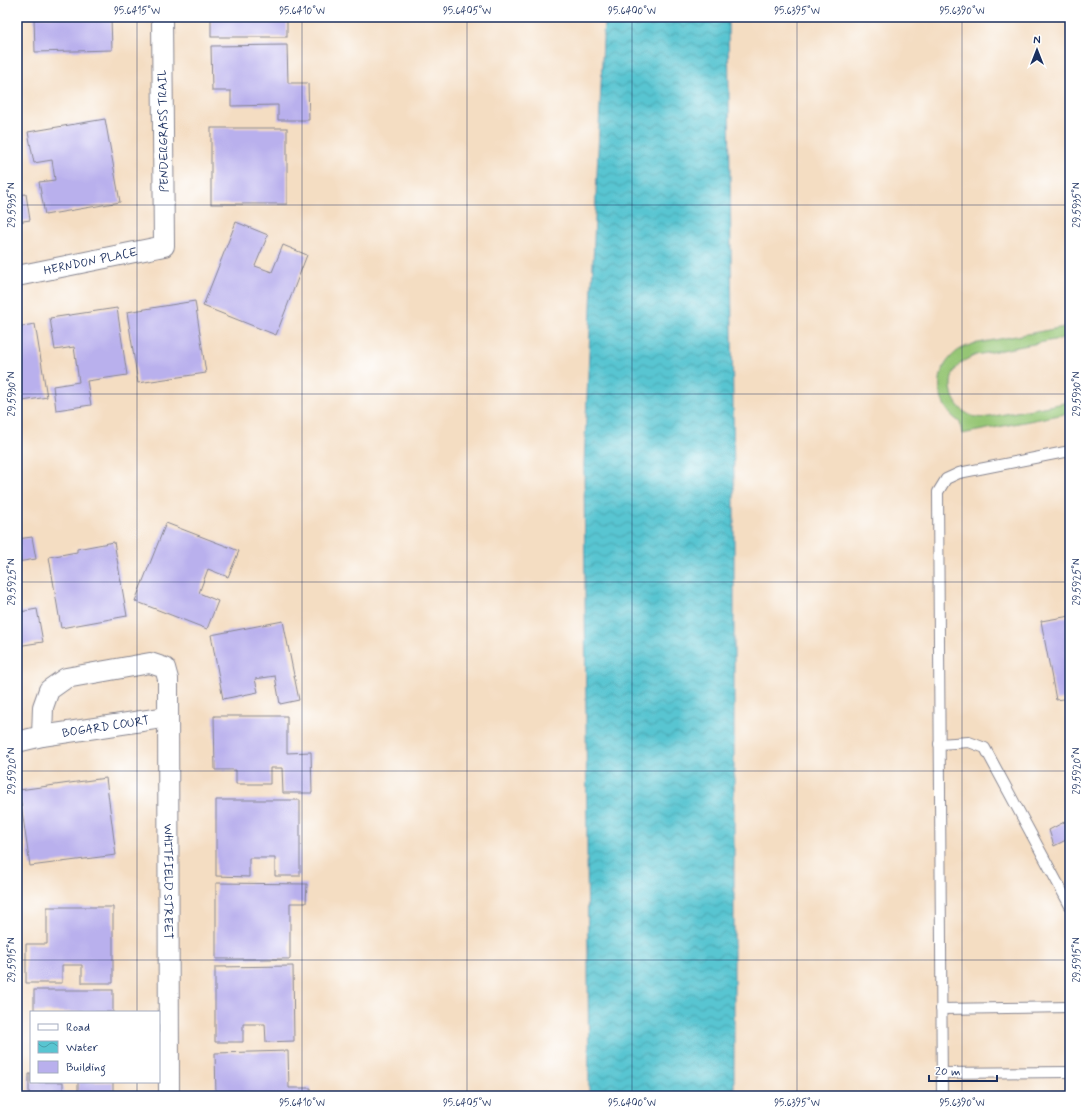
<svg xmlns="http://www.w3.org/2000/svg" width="1087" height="1113" viewBox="0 0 1087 1113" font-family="Mynerve,sans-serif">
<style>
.grass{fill:#96c675;stroke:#587a6a}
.water{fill:url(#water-waves);stroke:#3a7a98}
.building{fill:#b9b0ed}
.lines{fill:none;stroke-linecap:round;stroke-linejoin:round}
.service-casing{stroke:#888690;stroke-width:12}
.minor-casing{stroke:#888690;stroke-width:22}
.service{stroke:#fff;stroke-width:10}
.minor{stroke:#fff;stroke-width:20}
.ticks{fill:none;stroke:#1b2f5e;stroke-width:1;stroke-opacity:0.45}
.labels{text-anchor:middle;stroke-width:3.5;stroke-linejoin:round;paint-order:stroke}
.street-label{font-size:12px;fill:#1b2f5e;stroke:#fff}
.neatline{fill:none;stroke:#1b2f5e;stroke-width:1.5}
.ticks-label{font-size:10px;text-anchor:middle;fill:#1b2f5e}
</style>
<defs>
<pattern id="water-waves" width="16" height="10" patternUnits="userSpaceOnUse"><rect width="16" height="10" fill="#58c5d1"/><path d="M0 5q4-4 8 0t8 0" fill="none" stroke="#48a0ad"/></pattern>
</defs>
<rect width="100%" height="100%" fill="#fff"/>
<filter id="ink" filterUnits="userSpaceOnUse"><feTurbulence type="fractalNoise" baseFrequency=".025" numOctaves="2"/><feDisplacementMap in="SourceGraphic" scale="8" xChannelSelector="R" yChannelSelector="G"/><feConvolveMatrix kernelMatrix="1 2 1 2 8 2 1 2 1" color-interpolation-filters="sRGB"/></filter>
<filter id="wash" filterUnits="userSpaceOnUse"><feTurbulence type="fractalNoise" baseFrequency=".012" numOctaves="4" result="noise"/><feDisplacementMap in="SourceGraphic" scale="16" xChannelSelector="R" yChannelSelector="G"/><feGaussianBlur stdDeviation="0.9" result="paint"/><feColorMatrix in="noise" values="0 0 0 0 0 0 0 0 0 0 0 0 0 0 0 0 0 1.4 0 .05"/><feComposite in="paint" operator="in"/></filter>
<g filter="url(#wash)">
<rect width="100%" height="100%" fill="#f4ddc2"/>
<path class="grass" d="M1070,326V337L976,355C970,358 964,360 960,364C944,379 951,405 968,414C975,418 982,418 989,417L1070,402V413L962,434L960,422C938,409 932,376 951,357C957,350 964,347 973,344Z"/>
<path class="water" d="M604,17H728L734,484V1096H589L584,464Z"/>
<g id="blocks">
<g class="building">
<path d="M34,17H111L112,50L35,52Z"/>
<rect x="211" y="17" width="76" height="20"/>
<path d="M287,45L288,83H308L309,120H278V105L231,106V91H212L211,46Z"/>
<path d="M105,119L120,202L45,215L39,182L55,180L52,160L34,163L28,132Z"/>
<rect x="211" y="128" width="76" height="76"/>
<path d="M17,147L22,173L17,174Z"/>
<path d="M26,194L30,220L17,222V195Z"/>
<path d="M236,222L268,235L255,266L272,272L283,245L307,255L276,335L203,306Z"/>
<path d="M195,301L206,373L138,383L127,312Z"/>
<path d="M117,308L127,375L87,381L91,405L56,410L53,386L79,382L74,347L55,350L50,318Z"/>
<path d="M35,324L47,397L17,402V327Z"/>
<path d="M166,523L239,551L228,577L208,569L199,593L218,601L207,629L135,601Z"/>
<path d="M32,537L36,559L17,562V539Z"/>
<path d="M114,542L127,616L61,628L49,557L77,552V549Z"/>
<path d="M17,600L20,612L37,609L43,642L17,646Z"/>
<path d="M1070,616V698L1056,700L1041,621Z"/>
<path d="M283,621L299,700L280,704L275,676L255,679L258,692L223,699L211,635Z"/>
<path d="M214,716H287V753L311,752L312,793H283L282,768H270V784H236V770H215Z"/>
<path d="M106,778L116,855L30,866L19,790Z"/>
<path d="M216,800H300V876H275V858H249V877L216,876Z"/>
<path d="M1070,819V838L1054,846L1049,830Z"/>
<path d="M216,883L307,884L306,903H290V959H216Z"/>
<path d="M47,907H113V983H82V965H62V983H26V944H47Z"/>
<path d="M293,966L294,1041L266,1042L265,1024H243V1042H215V967Z"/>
<rect x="34" y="990" width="79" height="22"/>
<path d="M288,1051L289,1088H311V1096H216L215,1053Z"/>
<path d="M29,1074H31V1082H63V1092H78V1082H113V1096H29Z"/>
</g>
</g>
</g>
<g filter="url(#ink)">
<use href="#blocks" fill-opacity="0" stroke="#888690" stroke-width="1"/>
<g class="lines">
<defs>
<g id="service">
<path d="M939,744L969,742L985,748L1070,906"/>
<path d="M941,1009L1070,1007"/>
<path d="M942,1073L1070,1072"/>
<path d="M942,1096L938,492L946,479L959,473L1070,451"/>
</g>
<g id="minor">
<path id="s1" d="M17,276L164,246L162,17"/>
<path id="s2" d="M42,736L43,707L49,690L66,678L150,663L165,668L168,679L169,1096"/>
<path id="s3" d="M17,742L42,736L168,717"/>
</g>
</defs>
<use href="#service" class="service-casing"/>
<use href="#minor" class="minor-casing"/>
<use href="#service" class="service"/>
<use href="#minor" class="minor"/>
</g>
</g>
<path class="ticks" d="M137,17V1012M302,17V1096M467,17V1096M632,17V1096M797,17V1096M962,17V1096M17,205H1070M17,394H1070M17,582H1070M17,771H1070M17,960H1070M137,1082V1096"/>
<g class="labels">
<g class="street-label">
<text transform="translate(163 131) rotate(-91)" y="4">PENDERGRASS TRAIL</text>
<text dy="4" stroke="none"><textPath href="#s1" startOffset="75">HERNDON PLACE</textPath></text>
<text dy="4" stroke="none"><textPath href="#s3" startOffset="90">BOGARD COURT</textPath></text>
<text dy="4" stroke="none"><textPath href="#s2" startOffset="383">WHITFIELD STREET</textPath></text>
</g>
</g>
<rect width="1087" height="1113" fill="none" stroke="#fff" stroke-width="44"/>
<rect x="30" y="1011" width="130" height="72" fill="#ffffff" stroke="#a4acbf"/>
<rect x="38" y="1024" width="20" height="6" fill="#ffffff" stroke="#a4acbf"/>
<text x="66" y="1031" font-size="12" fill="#1b2f5e">Road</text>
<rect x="38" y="1041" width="20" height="12" fill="url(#water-waves)" stroke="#a4acbf"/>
<text x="66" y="1051" font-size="12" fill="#1b2f5e">Water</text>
<rect x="38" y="1061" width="20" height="12" fill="#b9b0ed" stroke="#a4acbf"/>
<text x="66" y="1071" font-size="12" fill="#1b2f5e">Building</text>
<g transform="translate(1037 50)" stroke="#ffffff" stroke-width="3" paint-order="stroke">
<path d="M0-3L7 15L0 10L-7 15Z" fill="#1b2f5e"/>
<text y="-6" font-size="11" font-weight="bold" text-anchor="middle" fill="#1b2f5e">N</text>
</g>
<path d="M929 1075v6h68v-6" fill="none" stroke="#1b2f5e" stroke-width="2"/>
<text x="935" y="1075" font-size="12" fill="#1b2f5e" stroke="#ffffff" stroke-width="3" paint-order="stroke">20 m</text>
<rect x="22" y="22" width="1043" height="1069" class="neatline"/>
<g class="ticks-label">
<text x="137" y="14">95.6415°W</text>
<text x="302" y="14">95.6410°W</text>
<text x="467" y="14">95.6405°W</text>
<text x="632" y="14">95.6400°W</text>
<text x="797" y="14">95.6395°W</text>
<text x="962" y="14">95.6390°W</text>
<text transform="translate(11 205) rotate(-90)" y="4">29.5935°N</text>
<text transform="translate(1076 205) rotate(-90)" y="4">29.5935°N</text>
<text transform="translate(11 394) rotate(-90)" y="4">29.5930°N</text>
<text transform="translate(1076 394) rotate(-90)" y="4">29.5930°N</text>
<text transform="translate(11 582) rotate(-90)" y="4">29.5925°N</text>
<text transform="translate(1076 582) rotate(-90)" y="4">29.5925°N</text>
<text transform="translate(11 771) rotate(-90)" y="4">29.5920°N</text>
<text transform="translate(1076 771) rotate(-90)" y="4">29.5920°N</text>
<text transform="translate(11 960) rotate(-90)" y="4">29.5915°N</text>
<text transform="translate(1076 960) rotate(-90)" y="4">29.5915°N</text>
<text x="302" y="1106">95.6410°W</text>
<text x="467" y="1106">95.6405°W</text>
<text x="632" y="1106">95.6400°W</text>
<text x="797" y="1106">95.6395°W</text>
<text x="962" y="1106">95.6390°W</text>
</g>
</svg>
